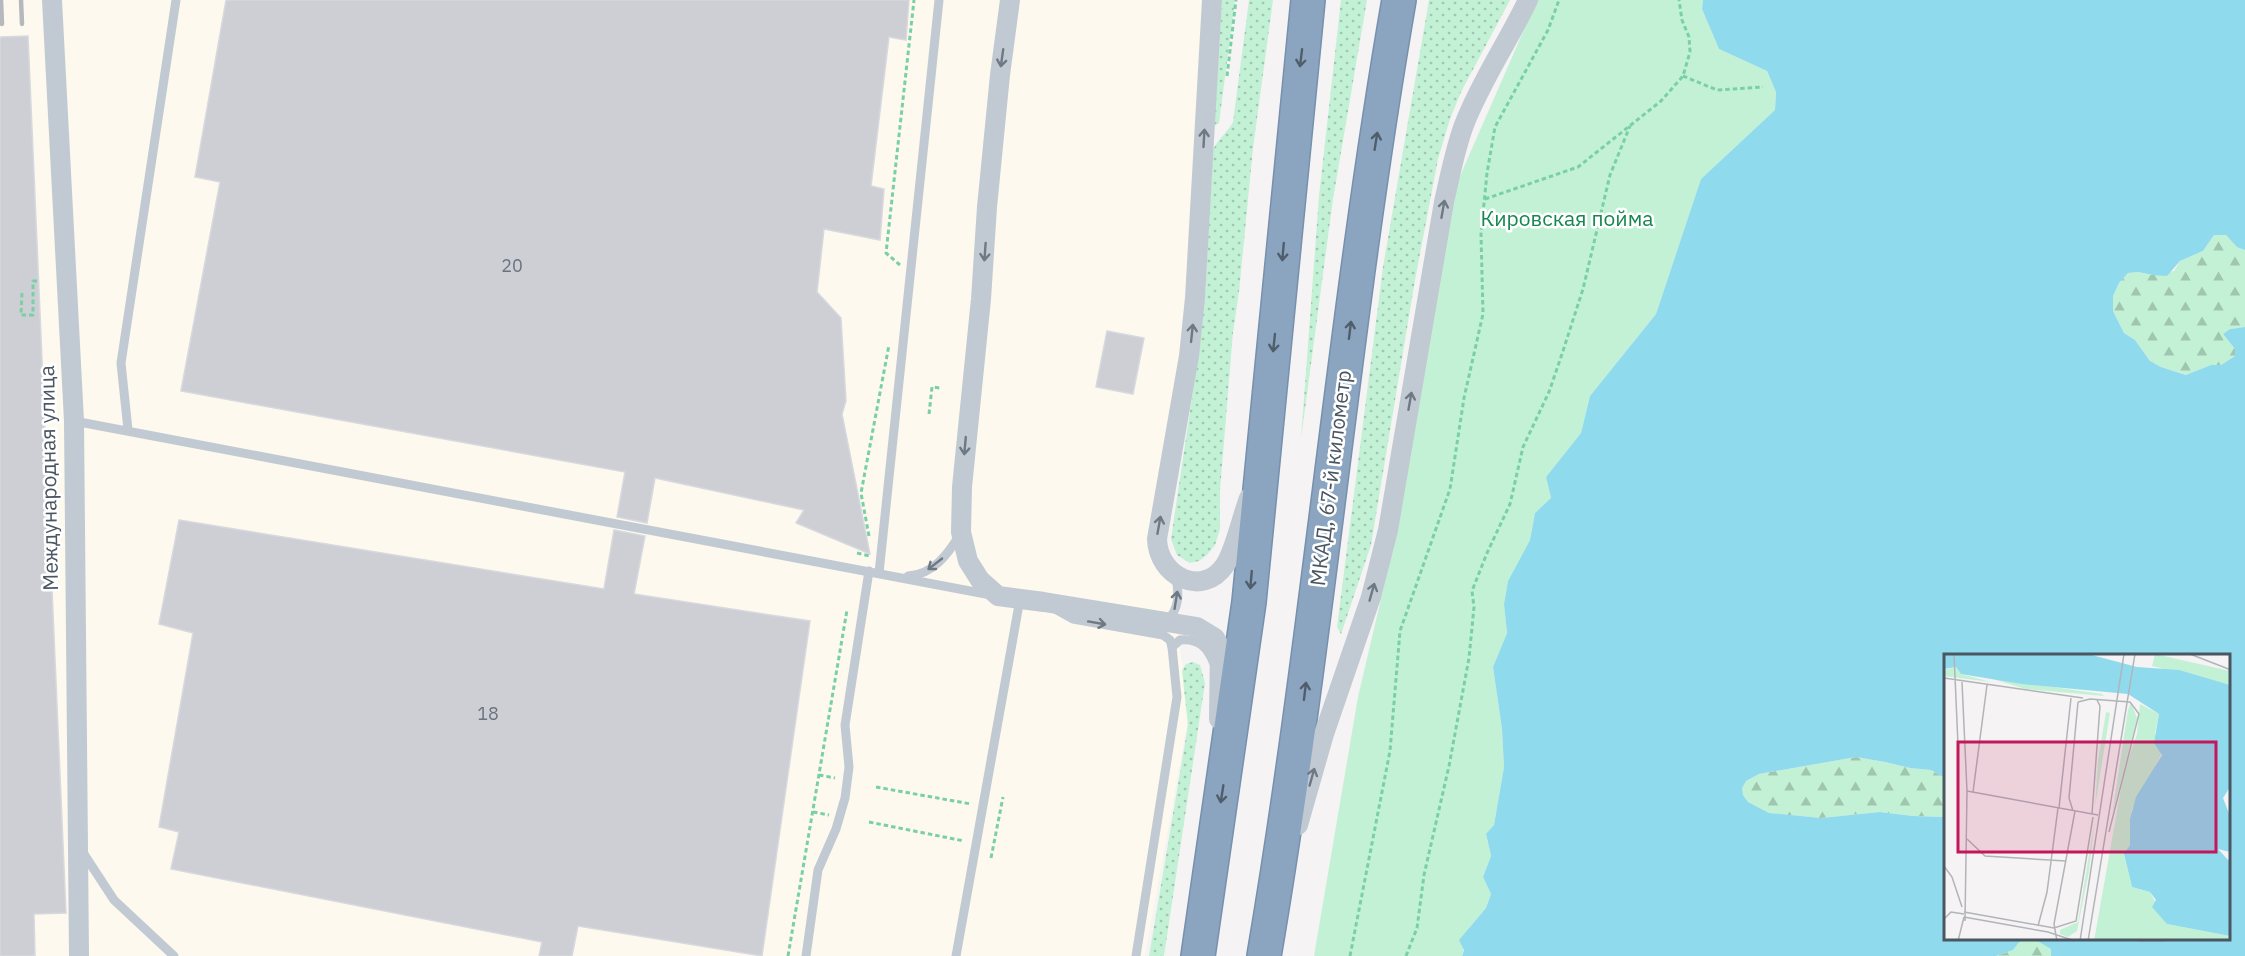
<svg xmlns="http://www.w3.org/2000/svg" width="2245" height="956" viewBox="0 0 2245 956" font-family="'IBM Plex Sans',sans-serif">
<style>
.commercial{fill:#fdf9ef}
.grass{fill:url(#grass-dots)}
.forest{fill:url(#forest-firs)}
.green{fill:#c3f1d5}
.water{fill:#90daee}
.building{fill:#cdcfd5;stroke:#d7d9de;stroke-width:1.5}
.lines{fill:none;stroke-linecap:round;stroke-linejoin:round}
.highway-casing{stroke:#7690ad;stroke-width:36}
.path{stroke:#7ad0a6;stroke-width:3;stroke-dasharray:4.5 3;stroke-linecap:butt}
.lane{stroke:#c1cad2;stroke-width:9}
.street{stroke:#c1cad2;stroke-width:20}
.highway{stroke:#8ba5c1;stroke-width:33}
.rail{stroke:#b5b8bd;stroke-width:4.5}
.oneway{stroke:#6e7983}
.oneway2{stroke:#505e6b}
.labels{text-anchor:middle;stroke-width:5;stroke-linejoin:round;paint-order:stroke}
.number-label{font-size:18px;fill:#6b747e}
.park-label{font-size:21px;fill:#17864f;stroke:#fff}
.street-label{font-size:21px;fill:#4a5661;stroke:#fff}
.inset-road{fill:none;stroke:#b1b4b9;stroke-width:1.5}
.view{fill:#c2185b;fill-opacity:0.15;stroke:#c2185b;stroke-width:3}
.inset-edge{fill:none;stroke:#4a5661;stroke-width:3}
</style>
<defs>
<pattern id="grass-dots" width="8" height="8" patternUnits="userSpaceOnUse" patternTransform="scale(1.5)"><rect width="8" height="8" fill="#c3f1d5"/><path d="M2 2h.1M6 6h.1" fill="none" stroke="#a0c6b0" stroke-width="1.8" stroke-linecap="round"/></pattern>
<pattern id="forest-firs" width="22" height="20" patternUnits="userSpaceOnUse" patternTransform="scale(1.5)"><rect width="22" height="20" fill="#c3f1d5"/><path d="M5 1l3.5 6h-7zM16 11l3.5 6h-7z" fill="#a0c6b0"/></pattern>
</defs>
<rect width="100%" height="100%" fill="#f5f3f3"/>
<path class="commercial" d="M0,0H1223L1166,546L1189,714L1145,956H35L34,914L66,912L28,37H0Z"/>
<g class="grass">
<path d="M1222,0H1235L1219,123L1214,126Z"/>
<path d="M1249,0H1273L1253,148L1239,292L1233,332L1220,490V529L1215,545L1207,555L1199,561L1190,563L1177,555L1171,539L1197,364L1205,296L1213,150C1218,139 1227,133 1233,122Z"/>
<path d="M1341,0H1367L1333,199L1301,439L1319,196Z"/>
<path d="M1429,0H1510L1461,92L1450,119L1438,159L1415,280L1371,545L1341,634L1337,627L1383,267Z"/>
<path d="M1193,662L1200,665L1205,683L1164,956H1149L1188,725L1182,671L1186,664Z"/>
</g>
<g class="forest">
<path d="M2214,235H2226L2237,246L2245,250V327L2230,329L2223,334L2235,349V356L2221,365H2211L2187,375L2161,367L2150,361L2135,340L2124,333L2113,311V296L2119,283L2128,273L2138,272L2153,275L2174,271L2180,261L2203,251Z"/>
<path d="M1856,757L1885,762L1910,768L1931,770L1945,778V817L1913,816L1880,812L1821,818L1768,813L1748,802L1743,795L1741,788L1746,781L1759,774Z"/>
<path d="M2021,940C2033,940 2042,940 2051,949V956H1996L2013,950Z"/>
</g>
<path class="green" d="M1537,0H1703L1702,9L1719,49L1767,71L1776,92L1775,110L1701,179L1656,314L1590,396L1581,433L1546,477L1551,498L1535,513L1530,540L1508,581L1504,604L1507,633L1493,667L1502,729L1504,767L1494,825L1486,835L1491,856L1483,877L1491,894L1486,908L1469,928L1462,956H1314L1358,697L1396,535L1443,247L1457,183Z"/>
<path class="water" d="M1703,0H2245V250L2237,247L2226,235H2214L2203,251L2180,261L2167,276L2153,275L2138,272L2128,273L2119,283L2113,296V311L2124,333L2135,340L2150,361L2161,367L2186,375L2211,365H2221L2235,356V349L2223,334L2230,329L2245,327V956H2051V949L2036,940H2228V656H1945V778L1931,770L1910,768L1885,762L1856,757L1759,774L1746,781L1742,788L1743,795L1748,802L1769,813L1821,818L1880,812L1913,816L1945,817V940H2021L2013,950L1996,956H1462L1464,950L1459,940L1486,908L1491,894L1483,877L1491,856L1486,834L1494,825L1504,767L1502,729L1493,667L1507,633L1504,604L1508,581L1530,540L1535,513L1551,498L1546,477L1581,433L1590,396L1656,314L1701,179L1775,110L1776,92L1767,71L1719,49L1702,9Z"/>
<g class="building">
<path d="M226,0H909L906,40L889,37L871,186L884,189L880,240L824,229L817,292L841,318L846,401L842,414L870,554L796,523L804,510L655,478L647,523L617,517L625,472L181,391L220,182L195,177Z"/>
<path d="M28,36L66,913L34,914L35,956H0V37Z"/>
<path d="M1107,331L1144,338L1133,394L1096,387Z"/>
<path d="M179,520L604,589L614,530L645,536L634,594L810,621L762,956L578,926L572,956H539L542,942L171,869L179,832L159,827L193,633L159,624Z"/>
</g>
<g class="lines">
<defs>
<g id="highway">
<path d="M1198,956L1249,602L1308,0"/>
<path d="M1264,956C1318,639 1344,317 1399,0"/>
</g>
</defs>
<use href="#highway" class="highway-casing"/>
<g class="path">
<path d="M1227,76L1236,0"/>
<path d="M1683,76L1717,90L1763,87"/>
<path d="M1485,199L1578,167L1661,101L1683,76L1690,52L1689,37L1682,20L1679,0"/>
<path d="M900,265L886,253L914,0"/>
<path d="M22,293L21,315H33V281H40"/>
<path d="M929,414L932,387L940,388"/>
<path d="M869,536L861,493L889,345"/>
<path d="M857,553L870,556"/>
<path d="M819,775L835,778"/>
<path d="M876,787L971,804"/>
<path d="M813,812L829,815"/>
<path d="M869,822L964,841"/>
<path d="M991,858L1003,797"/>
<path d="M788,956L847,610"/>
<path d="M1350,956L1390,751L1400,631L1450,489L1464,398L1483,314L1481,234L1487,173L1495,127L1548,30L1559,0"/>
<path d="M1406,956L1417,928L1424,875L1449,766L1469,658L1474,607L1472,591L1487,553L1510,504L1523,447L1549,392L1562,354L1583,289L1610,175L1630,126"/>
</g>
<g class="lane">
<path d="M74,421L991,595"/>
<path d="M128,430L121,363L176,0"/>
<path d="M879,573L939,0"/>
<path d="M908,576C933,575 949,553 960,534"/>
<path d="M1057,610L1073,619L1163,635L1170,640L1172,647L1177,697L1136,956"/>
<path d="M1166,621C1180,610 1179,593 1176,577"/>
<path d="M1172,647L1180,640C1199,638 1208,648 1214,664"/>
<path d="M82,851L114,900L174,956"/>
<path d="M806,956L818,870L836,829L845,798L849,767L845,725L869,571"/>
<path d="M956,956L1020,599"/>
</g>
<g class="street">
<path d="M52,0L74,421L79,956"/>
<path d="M1010,0L1000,75L987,207L981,299L962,487L961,532L968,561L980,580L998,596L1044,602L1197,627L1215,638L1220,648L1219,719"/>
<path d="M1212,0L1195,298L1189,356L1157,539C1158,577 1203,598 1225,565C1235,550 1242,516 1249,498"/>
<path d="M1298,825L1324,734L1371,597L1388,530L1444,202C1450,176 1455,149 1464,125C1481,81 1508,42 1528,0"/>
</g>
<use href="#highway" class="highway"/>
<g class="rail">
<path d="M1,0L2,24"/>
<path d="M21,0L22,24"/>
</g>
</g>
<defs><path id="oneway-shaft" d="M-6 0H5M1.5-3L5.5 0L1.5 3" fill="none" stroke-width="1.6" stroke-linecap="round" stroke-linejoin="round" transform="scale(1.5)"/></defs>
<g class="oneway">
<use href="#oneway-shaft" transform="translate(1002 58) rotate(98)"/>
<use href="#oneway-shaft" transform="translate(1204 138) rotate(-87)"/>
<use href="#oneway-shaft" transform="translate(1443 209) rotate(-80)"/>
<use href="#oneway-shaft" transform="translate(985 252) rotate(94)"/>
<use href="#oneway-shaft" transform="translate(1192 333) rotate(-84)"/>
<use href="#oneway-shaft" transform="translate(1410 401) rotate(-80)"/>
<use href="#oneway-shaft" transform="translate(965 446) rotate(95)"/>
<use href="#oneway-shaft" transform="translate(1159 525) rotate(-80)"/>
<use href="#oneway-shaft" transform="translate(935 564) rotate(142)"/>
<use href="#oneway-shaft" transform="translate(1372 592) rotate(-74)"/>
<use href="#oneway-shaft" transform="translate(1176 600) rotate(-81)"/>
<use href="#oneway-shaft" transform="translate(1097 623) rotate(10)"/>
<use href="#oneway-shaft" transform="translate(1312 777) rotate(-74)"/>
</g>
<g class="oneway2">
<use href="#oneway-shaft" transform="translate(1301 58) rotate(97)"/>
<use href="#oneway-shaft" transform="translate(1376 141) rotate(-81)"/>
<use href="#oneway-shaft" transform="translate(1283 252) rotate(95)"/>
<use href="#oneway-shaft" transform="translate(1350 330) rotate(-83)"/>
<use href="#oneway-shaft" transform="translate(1274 343) rotate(96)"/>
<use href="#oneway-shaft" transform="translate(1251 580) rotate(95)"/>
<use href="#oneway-shaft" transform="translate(1305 691) rotate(-83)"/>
<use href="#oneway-shaft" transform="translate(1222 794) rotate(99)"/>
</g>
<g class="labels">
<g class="number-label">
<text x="512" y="272">20</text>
<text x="488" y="720">18</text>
</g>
<g class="park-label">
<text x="1567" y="226">Кировская пойма</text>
</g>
<g class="street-label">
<text transform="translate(49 478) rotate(-91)" y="7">Международная улица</text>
<text transform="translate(1331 478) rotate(-83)" y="7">МКАД, 67-й километр</text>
</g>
</g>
<g transform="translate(1944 654)">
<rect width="286" height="286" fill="#f5f3f3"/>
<path d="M12,13L17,20L47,28L0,22V16ZM187,49L193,64L168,161L184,56ZM162,58L166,59L151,153L154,106ZM151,164L145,217L133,277L124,283L116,280V276L134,268Z" fill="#c3f1d5"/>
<path d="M211,0L286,17V31L208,12ZM45,24L158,40L160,42L82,35Z" fill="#c3f1d5"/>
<path d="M196,50L215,60L211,79L218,99L188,155L186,191L180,201L188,233L206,238L223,270L286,282V286L150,287L180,117L193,80Z" fill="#c3f1d5"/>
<path d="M0,0H144L193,13L235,16L286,31V133L279,144L286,162V198L274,195L286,208V282L223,270L208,253L212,246L206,238L188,233L180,200L186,191V165L192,143L218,101L210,89L215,60L184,40L78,30L17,20L12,13L0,15Z" fill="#90daee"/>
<path class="inset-road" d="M10,0L14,91M246,0L287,16M0,24L139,44M18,28L23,137L21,267M134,48L146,45L186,48L195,60L165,178M23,137L154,161M29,138L43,31M115,154L127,44M129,157L125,144L134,48M148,160L156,52L153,46M23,185L41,202L122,207M0,212L8,223L18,253M20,258L110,274L132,267L149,163M20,263L104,278L131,287M0,265L7,258L20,260M94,272L103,238L114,154M14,287L20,263M113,287L110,270L131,157M136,287L180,0M144,287L191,0M194,287H221"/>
<path class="view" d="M14,88H272V198H14Z"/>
<rect width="286" height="286" class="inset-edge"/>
</g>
</svg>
